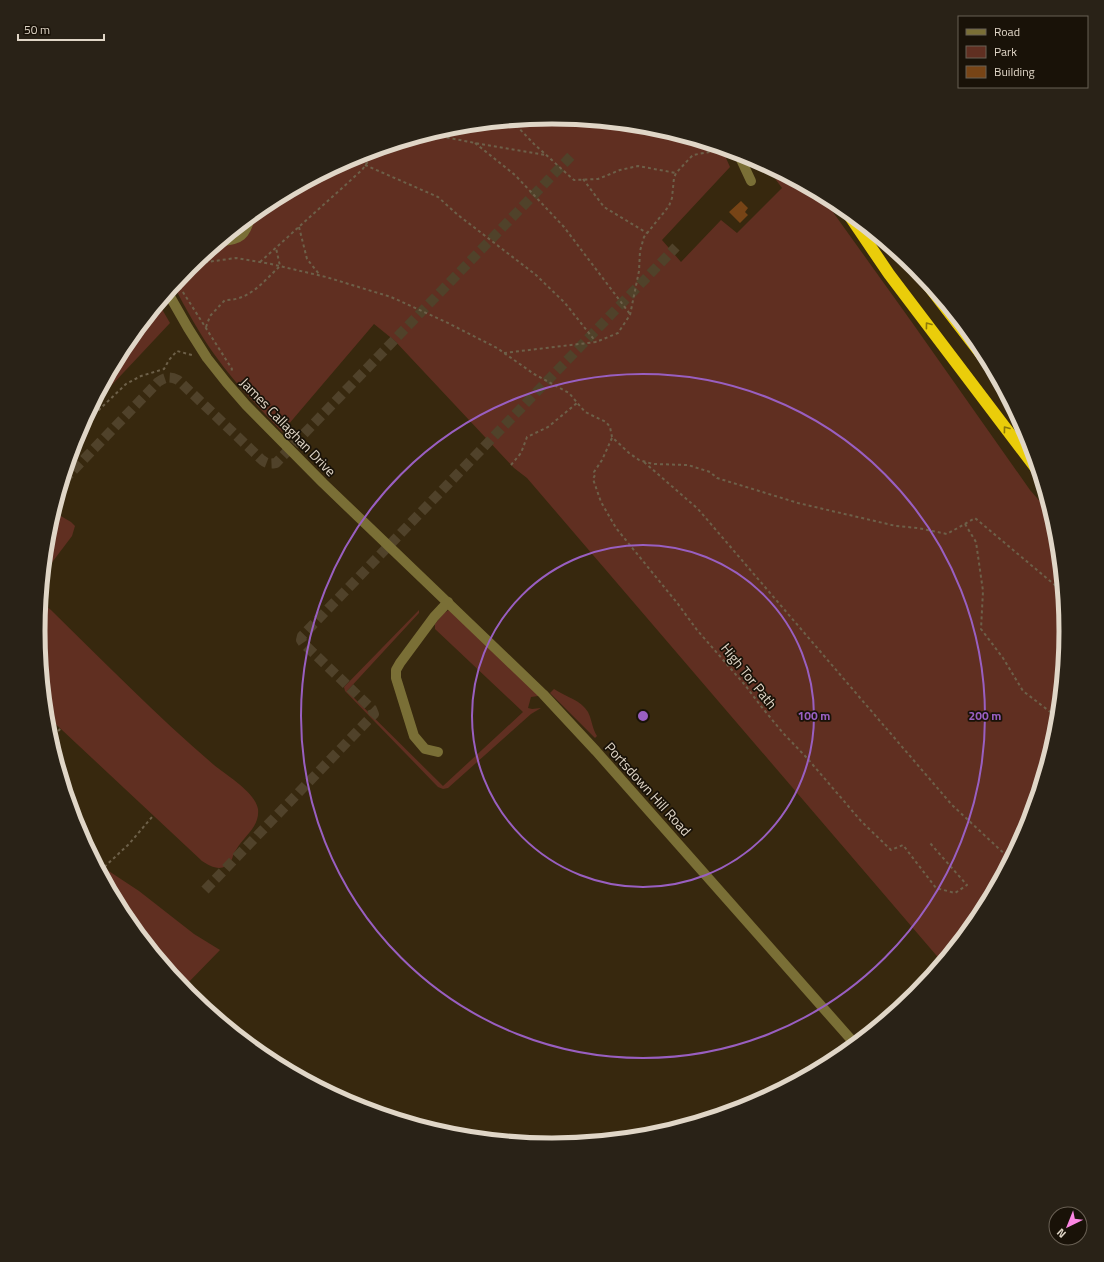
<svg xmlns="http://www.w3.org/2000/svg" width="1104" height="1262" viewBox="0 0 1104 1262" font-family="'Titillium Web',sans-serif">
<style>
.green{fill:#602f21}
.building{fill:#774416}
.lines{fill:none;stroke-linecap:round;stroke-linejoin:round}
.minor-tunnel{stroke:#50422a;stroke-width:10;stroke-dasharray:10 5;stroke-linecap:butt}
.path{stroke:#6d6049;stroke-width:2;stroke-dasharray:3 3;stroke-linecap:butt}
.minor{stroke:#7a6f36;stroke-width:10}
.highway{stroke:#eacd0a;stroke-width:12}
.oneway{stroke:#8c7909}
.ring{fill:none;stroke:#995fc1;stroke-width:2}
.labels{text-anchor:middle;stroke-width:3.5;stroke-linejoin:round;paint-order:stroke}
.street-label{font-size:14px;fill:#e0d6c7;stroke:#191208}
.rim{fill:none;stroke:#e0d6c7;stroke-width:5}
.centre{fill:#995fc1;stroke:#191208;stroke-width:2}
.ring-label{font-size:12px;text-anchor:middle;font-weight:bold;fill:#995fc1;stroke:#191208;stroke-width:3.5;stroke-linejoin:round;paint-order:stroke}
</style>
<rect width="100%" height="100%" fill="#37280e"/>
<g class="green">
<path d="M552,117L653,127L735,152L726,158L730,167L662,240L681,262L721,220L737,233L782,188L765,165L820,194L911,321L1030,490L1051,514L1056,531L1066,631L1056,732L1027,828L979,917L942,962L527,478L514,468L395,341L374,324L282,432C259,407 234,383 214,354C199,333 186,309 174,286L189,267L267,203L356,156L452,127Z"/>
<path d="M159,304L170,323L94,404L125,345Z"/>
<path d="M54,512L71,522L75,526L72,536L44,573L48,530Z"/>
<path d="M41,602L51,610C104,662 157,716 214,765C226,775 255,792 258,809C260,827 244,836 236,850C233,853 233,858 231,861C223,873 211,867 202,861L46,715L38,631Z"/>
<path d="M419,610V613L347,691L443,786L523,712L435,629V624L444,613L449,610L538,694V696L531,697L528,708L532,709L541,708L531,714L448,788L443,789L438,787L345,691L344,687Z"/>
<path d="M554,689C566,697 581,700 588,712C592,720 592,728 597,736L595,738L550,693Z"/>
<path d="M95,862L139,891L194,934L220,950L183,988L125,916Z"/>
</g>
<path class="building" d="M741,201L748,208L745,212L748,215L740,223L729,212Z"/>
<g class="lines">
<g class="minor-tunnel">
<path d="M63,481L158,382C165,377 169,376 178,380L262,460C267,464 270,464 276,463L574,153"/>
<path d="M205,890L374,714L372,709L303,643L301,640L302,636L676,247"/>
</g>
<g class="path">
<path d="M512,121L535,145L574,180L598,179L620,170L638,166L676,173"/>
<path d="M429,134L475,143L545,155"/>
<path d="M475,143L515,175L564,227L630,314"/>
<path d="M365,165L438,197L458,215L536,275L565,303L596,342"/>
<path d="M583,179L604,207L647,233"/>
<path d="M299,227L307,259L319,274"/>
<path d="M260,262L362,170L374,153L373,151"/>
<path d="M193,264L236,258L271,264L326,277L391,297L446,322L497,348L534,374L569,393L585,412L606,422L610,427L612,437L629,453L639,460L653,464L688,465L710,472L717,478L798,503L896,526L918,528L947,534L975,518L1062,591"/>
<path d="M178,281L181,289L232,369L231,372"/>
<path d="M206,327L210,316L225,300C249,301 264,281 280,266L276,248"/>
<path d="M504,353L596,342L618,333L630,315L639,271L640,251L644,237L669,206L672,198L674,178L676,173L690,158L693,155L725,149"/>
<path d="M81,427L126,384L141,376L164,369L169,360L177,351L192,355"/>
<path d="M612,438L602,460L594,472L595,475L593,479L601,502L616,528L678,604L697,630L745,685L760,705L783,733L807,758L861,821L891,850L903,845L936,888L955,893L967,885L930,843"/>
<path d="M644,462L698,509L952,805L1010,859"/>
<path d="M511,465L521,453L527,437L548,427L577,403"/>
<path d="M965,524L976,542L983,591L981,629L1003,658L1023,691L1053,714L1057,720"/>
<path d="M50,740L62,727"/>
<path d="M100,871L129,844L152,817"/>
</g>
<g class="minor">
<path d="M738,153L751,181"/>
<path d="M221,241C240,240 246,235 250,217"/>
<path d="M168,293L188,328L207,358L226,382L246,405L323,483L543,694L596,751L855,1044"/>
<path d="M438,752L425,749L414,736L396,678V670L400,663L434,617L448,602"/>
</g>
<g class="highway">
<path d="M847,212L889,274L1038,471"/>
<path d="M915,268L991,367"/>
</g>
</g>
<defs><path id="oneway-chevron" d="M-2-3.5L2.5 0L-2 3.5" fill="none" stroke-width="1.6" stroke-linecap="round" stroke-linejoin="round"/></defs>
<g class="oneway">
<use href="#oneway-chevron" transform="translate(928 325) rotate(-127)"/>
<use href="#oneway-chevron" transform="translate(1006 429) rotate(-127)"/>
</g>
<g class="ring">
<circle cx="643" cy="716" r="171"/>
<circle cx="643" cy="716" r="342"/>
</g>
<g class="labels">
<g class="street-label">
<text transform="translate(288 427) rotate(46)" y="5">James Callaghan Drive</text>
<text transform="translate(749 676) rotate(51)" y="5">High Tor Path</text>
<text transform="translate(648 789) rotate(48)" y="5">Portsdown Hill Road</text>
</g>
</g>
<path d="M0 0H1104V1262H0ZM45 631a507 507 0 1 1 1014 0a507 507 0 1 1-1014 0Z" fill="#292217" fill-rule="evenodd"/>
<path class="rim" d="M45 631a507 507 0 1 1 1014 0a507 507 0 1 1-1014 0Z"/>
<circle cx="643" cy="716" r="6" class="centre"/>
<g class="ring-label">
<text x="814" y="720">100 m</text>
<text x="985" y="720">200 m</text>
</g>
<rect x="958" y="16" width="130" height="72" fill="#191208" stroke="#696054"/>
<rect x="966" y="29" width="20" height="6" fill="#7a6f36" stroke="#696054"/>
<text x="994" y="36" font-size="12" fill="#e0d6c7">Road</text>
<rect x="966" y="46" width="20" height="12" fill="#602f21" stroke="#696054"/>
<text x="994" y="56" font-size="12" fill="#e0d6c7">Park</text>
<rect x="966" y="66" width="20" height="12" fill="#774416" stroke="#696054"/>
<text x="994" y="76" font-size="12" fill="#e0d6c7">Building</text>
<g transform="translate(1068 1226) rotate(223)"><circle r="19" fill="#191208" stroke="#696054"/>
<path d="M0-3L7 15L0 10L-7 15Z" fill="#fc86e3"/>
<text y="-6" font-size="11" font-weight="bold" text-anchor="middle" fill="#e0d6c7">N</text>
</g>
<path d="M18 34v6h86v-6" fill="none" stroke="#e0d6c7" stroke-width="2"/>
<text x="24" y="34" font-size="12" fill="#e0d6c7" stroke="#191208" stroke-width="3" paint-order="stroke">50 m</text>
</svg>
